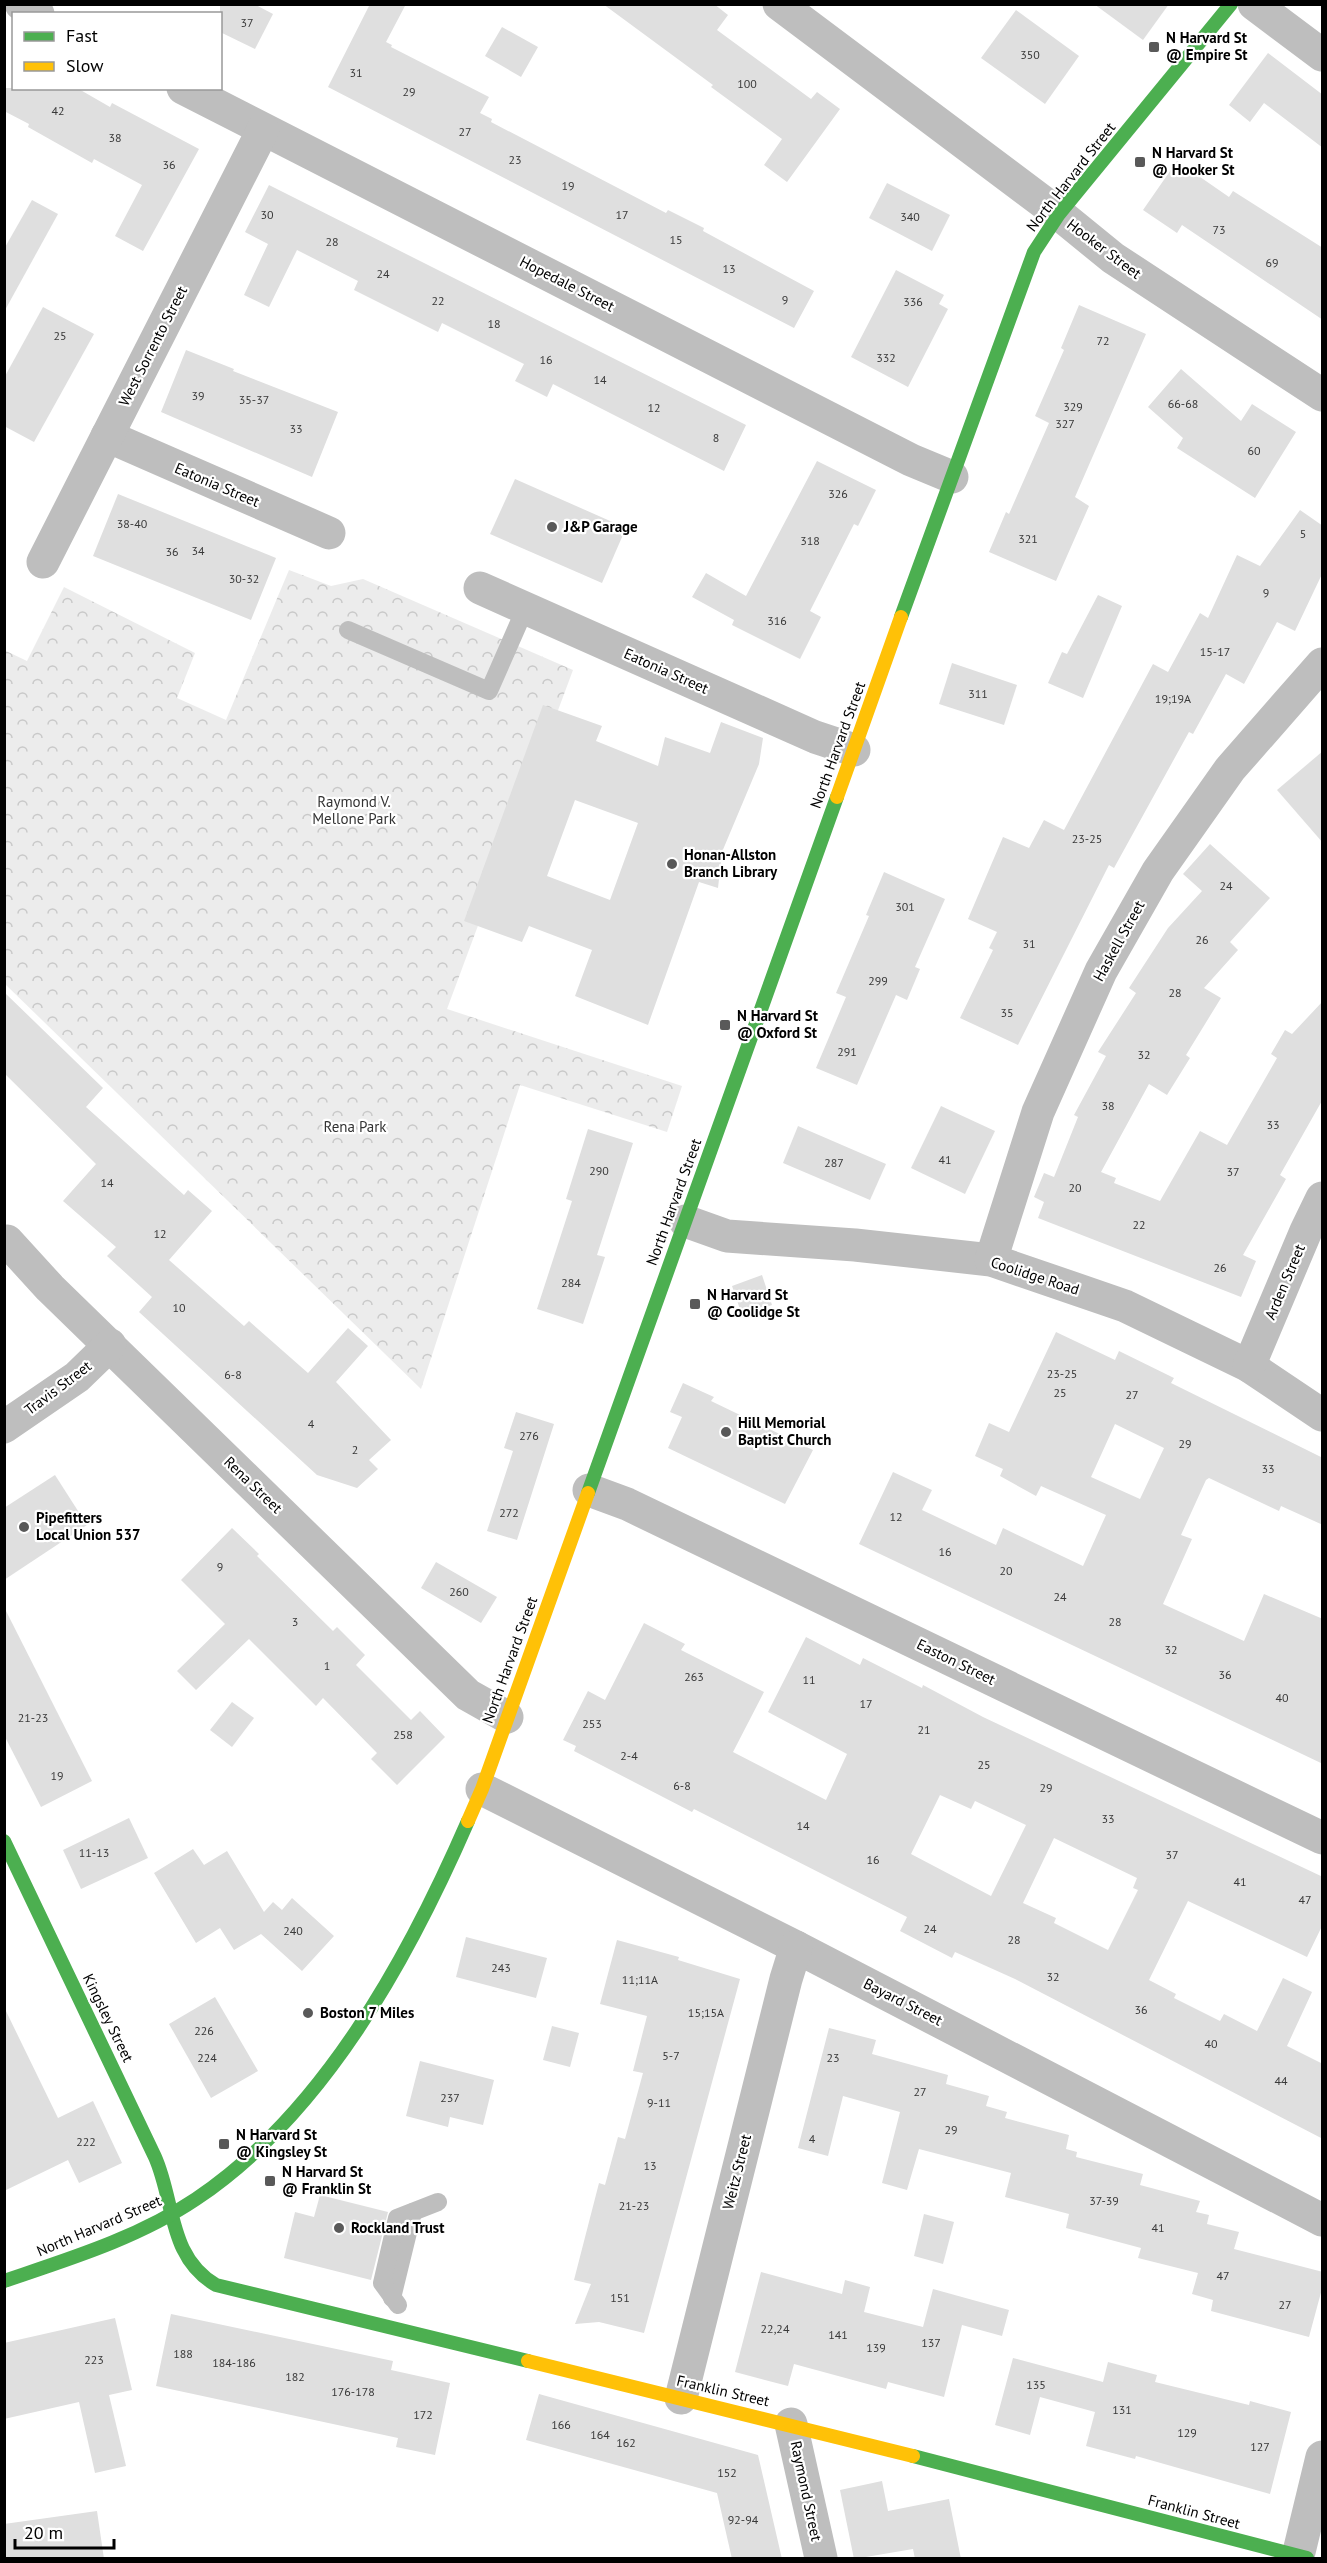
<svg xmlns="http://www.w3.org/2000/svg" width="1327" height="2563" viewBox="0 0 1327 2563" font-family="'PT Sans',sans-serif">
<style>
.park{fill:url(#park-crowns)}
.building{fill:#dfdfdf;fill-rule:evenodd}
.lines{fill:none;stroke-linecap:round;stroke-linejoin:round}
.lane{stroke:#bebebe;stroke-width:18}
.street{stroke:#bebebe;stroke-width:33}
.fast{stroke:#4caf50;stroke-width:14}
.slow{stroke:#ffc107;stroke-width:14}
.poi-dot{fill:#595959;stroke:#fff;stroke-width:2}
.labels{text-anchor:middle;stroke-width:4.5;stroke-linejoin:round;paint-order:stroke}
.number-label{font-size:12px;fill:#383838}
.poi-label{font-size:15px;font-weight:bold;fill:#000;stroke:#fff;text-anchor:start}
.street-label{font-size:15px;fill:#000;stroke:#fff}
.park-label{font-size:15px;fill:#333;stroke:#fff}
</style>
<defs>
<pattern id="park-crowns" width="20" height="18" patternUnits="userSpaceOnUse" patternTransform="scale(1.5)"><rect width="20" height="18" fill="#ececec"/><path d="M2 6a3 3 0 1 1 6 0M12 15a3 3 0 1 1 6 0" fill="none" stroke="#c9c9c9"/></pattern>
</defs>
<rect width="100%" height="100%" fill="#fff"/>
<path class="park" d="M289,570L331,586L363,579L573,670L447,1009L682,1086L667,1132L520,1085L421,1389L5,984L4,650L27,661L64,587L195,653L177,698L226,720Z"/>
<g class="building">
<path d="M220,4H254L273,14L255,49L220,32Z"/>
<path d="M370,4H406L386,42L392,45L391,47L489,97L480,113L492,119L491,122L666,213L668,210L704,228L703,231L814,291L794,328L328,87Z"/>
<path d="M603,4H714L728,15L717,30L811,99L817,92L840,109L787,182L764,165L782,139L711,87L713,85Z"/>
<path d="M1094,4H1169L1143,40Z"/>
<path d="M1016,10L1079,56L1045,104L981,58Z"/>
<path d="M502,27L538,47L521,77L485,56Z"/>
<path d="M1268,53L1323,95V148L1264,103L1250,122L1229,105Z"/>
<path d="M4,88H77L110,107L112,103L199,149L143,251L115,236L142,185L94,159L92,163L28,127L29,124L4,111Z"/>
<path d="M1177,161L1229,197L1233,191L1323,248V320L1182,225L1177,233L1143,210Z"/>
<path d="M887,183L950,215L932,251L869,218Z"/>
<path d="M269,185L746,425L724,471L553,384L547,397L515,381L524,364L442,323L438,332L354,290L358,281L297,250L269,307L244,295L268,244L245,232Z"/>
<path d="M32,200L58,214L4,312V249Z"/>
<path d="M896,270L944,295L939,304L948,309L908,387L851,357Z"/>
<path d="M1079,305L1146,334L1075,497L1089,506L1056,581L989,552L1006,512L1009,514L1049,423L1035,416L1064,350L1061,348Z"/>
<path d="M43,307L94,334L34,442L4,426V378Z"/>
<path d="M186,350L234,369L233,371L338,412L312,477L161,412Z"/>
<path d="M1181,369L1241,421L1252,404L1296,432L1255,498L1177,448L1183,438L1148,407Z"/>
<path d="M817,461L876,490L858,526L854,524L810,611L821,617L800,659L732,625L734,620L692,597L706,573L746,596Z"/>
<path d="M515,479L626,528L602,583L490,534Z"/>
<path d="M118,494L276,558L251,620L93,556Z"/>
<path d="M1300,510L1323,526V572L1295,631L1277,622L1244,684L1226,674L1193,734L1189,732L1114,868L1109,865L1018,1045L960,1018L993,950L989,948L997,932L968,919L1003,837L1029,848L1044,820L1064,830L1153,664L1168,672L1200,613L1208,618L1237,555L1260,566Z"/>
<path d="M1098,595L1122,606L1083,698L1048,683L1062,652L1067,654Z"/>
<path d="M952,663L1017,685L1004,725L939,704Z"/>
<path d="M543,705L602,726L596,741L658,766L665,737L710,753L721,722L763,738L759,764L722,852L718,888L699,882L648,1025L575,996L592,950L529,926L522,942L464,921ZM575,800L638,823L610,900L547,876Z"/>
<path d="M1323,751V843L1277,790Z"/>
<path d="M1210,844L1270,898L1230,942L1238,950L1204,988L1221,998L1186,1055L1190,1058L1167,1095L1149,1084L1101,1172L1116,1178L1114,1183L1160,1201L1200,1131L1227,1145L1277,1058L1271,1054L1285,1030L1292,1034L1323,1001V1099L1280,1175L1286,1179L1243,1255L1256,1261L1241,1297L1038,1218L1044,1202L1034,1197L1044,1173L1054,1177L1078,1117L1074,1115L1106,1056L1098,1052L1136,993L1129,988L1168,928L1202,891L1183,874Z"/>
<path d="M884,872L945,899L915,967L920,969L907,1000L896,995L857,1085L816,1068L846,997L836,993L869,916L866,915Z"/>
<path d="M4,992L103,1088L86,1107L184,1195L188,1190L212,1211L169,1260L244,1326L249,1321L308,1373L348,1328L368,1346L336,1382L391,1440L369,1460L378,1469L357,1488L317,1475L139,1312L152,1297L107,1256L116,1247L63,1201L96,1164L4,1073Z"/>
<path d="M941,1106L995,1131L965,1194L911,1168Z"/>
<path d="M798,1126L886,1164L870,1200L783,1163Z"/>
<path d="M588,1129L633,1143L597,1255L605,1257L583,1324L537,1309L572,1201L566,1199Z"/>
<path d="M762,1275L772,1305L742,1315L732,1286Z"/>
<path d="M1056,1332L1115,1360L1119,1351L1174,1378L1171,1383L1323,1458V1525L1281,1506L1279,1511L1209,1478L1206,1480L1181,1535L1192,1539L1163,1604L1244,1641L1264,1594L1323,1619V1764L859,1544L893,1472L932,1490L922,1510L996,1545L1003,1528L1083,1566L1106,1515L1041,1486L1036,1496L1000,1476L1003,1469L975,1456L989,1423L1009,1432ZM1115,1424L1164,1448L1140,1499L1091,1477Z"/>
<path d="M683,1383L714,1397L711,1401L813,1450L785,1504L668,1448L682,1417L670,1412Z"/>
<path d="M516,1412L554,1424L517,1540L487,1531L513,1451L504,1448Z"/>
<path d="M55,1475L87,1525L4,1580V1508Z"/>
<path d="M232,1528L259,1554L257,1556L333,1631L337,1627L365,1655L356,1665L411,1720L420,1711L445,1737L397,1785L371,1759L377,1753L323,1698L316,1706L249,1639L196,1690L177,1671L225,1624L181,1580Z"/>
<path d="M436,1562L497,1597L481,1623L421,1588Z"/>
<path d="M4,1607L92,1781L41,1807L4,1735Z"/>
<path d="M644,1623L685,1644L681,1650L764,1692L733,1752L826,1800L847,1754L768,1712L806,1637L860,1665L863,1658L922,1688L923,1685L983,1717L1323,1877V1924L1307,1957L1188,1901L1149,1980L1176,1994L1174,1998L1220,2021L1224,2014L1257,2031L1283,1978L1312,1992L1287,2046L1323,2064V2139L1015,1979L955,1952L952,1958L900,1931L907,1917L694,1809L692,1812L574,1751L576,1746L563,1740L588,1691L605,1700ZM940,1795L971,1809L975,1801L1026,1825L991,1896L911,1854ZM1054,1838L1137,1878L1133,1888L1138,1890L1108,1950L1054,1923L1056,1918L1023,1903Z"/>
<path d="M232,1702L254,1718L232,1747L210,1730Z"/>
<path d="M129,1818L148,1858L81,1889L63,1850Z"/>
<path d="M193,1849L204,1865L227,1851L264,1912L273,1902L282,1910L292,1898L334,1936L302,1971L261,1934L234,1950L220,1928L196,1943L154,1873Z"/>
<path d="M466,1937L547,1958L536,1998L456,1977Z"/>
<path d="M617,1940L679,1957L678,1960L740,1979L644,2333L599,2322L575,2324L591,2284L574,2280L599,2183L605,2185L618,2137L625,2139L643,2073L633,2071L647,2016L600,2004Z"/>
<path d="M215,1997L258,2071L211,2098L169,2024Z"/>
<path d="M4,2007L58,2118L93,2101L122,2163L79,2183L68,2160L4,2191Z"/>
<path d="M552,2026L579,2033L570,2067L543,2060Z"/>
<path d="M829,2028L876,2040L872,2054L948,2075L946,2084L989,2096L986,2106L1007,2112L1005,2118L1069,2135L1066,2149L1077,2152L1076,2157L1143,2174L1140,2185L1200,2201L1196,2212L1209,2215L1207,2224L1239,2232L1234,2249L1323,2272V2285L1309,2337L1211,2311L1213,2300L1192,2294L1198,2273L1138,2258L1141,2248L1066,2228L1069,2214L1005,2197L1011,2173L919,2149L907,2190L882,2183L900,2112L843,2096L828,2156L798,2148Z"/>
<path d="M420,2061L494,2080L483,2125L450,2117L448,2127L406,2116Z"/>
<path d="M320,2195L388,2212L371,2280L284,2258L295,2212L314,2217Z"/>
<path d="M924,2214L954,2222L943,2264L914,2256Z"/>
<path d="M761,2272L842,2294L845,2280L870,2287L864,2312L923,2327L933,2289L1009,2310L1002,2336L962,2325L944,2397L888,2382L886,2389L794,2364L788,2386L735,2372Z"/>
<path d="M171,2314L393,2361L391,2370L450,2383L435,2455L396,2447L398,2438L156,2386Z"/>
<path d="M115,2318L132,2390L109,2395L126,2466L95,2473L79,2402L4,2419V2343Z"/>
<path d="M1013,2358L1103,2382L1108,2362L1157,2375L1155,2382L1249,2405L1250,2401L1291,2412L1270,2494L1136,2456L1135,2459L1086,2446L1095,2412L1040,2397L1030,2435L995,2425Z"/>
<path d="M539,2394L758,2455L782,2559H732L717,2493L526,2440Z"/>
<path d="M882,2481L888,2511L949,2499L961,2559H915L913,2549L854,2559L840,2490Z"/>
<path d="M97,2511L104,2559H4V2524Z"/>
</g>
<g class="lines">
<g class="lane">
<path d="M348,630L489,691L525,609"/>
<path d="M392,2298L413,2212"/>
<path d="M398,2305L382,2283L397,2218L438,2202"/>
</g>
<g class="street">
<path d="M21,4L38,14"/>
<path d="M779,4L1059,214L1113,258L1322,395"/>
<path d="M1254,4L1322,55"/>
<path d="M183,88L911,460L952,477"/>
<path d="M107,436L329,533"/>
<path d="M43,562L263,130"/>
<path d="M480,588L815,737L854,750"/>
<path d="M685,1221L727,1236L855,1245L991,1260L1125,1306L1249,1366L1322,1415"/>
<path d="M7,1241L50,1288L468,1695L507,1717"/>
<path d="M991,1260L1038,1112L1101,971L1158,871L1230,769L1322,664"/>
<path d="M1249,1366L1306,1231L1322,1198"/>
<path d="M4,1427L77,1377L110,1345"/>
<path d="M589,1490L627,1504L1322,1838"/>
<path d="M482,1789L796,1947L1322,2220"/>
<path d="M681,2398L786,1979L796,1947"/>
<path d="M791,2424L821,2558"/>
<path d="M1298,2556L1322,2457"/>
</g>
<g class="fast">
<path d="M901,617L1034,252L1059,214L1231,4"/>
<path d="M588,1493L837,797"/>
<path d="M4,1841L155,2157C175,2202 168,2257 216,2285L528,2361"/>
<path d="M4,2281C69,2259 138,2238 196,2199C323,2114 408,1959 468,1821"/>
<path d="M913,2456L1307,2558"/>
</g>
<g class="slow">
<path d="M837,797L901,617"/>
<path d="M468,1821L482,1789L588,1493"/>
<path d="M528,2361L913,2456"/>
</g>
</g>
<g class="poi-dot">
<rect x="1148" y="41" width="12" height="12" rx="3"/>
<rect x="1134" y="156" width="12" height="12" rx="3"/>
<circle cx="552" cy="527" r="6"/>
<circle cx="672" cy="864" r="6"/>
<rect x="719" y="1019" width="12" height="12" rx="3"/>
<rect x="689" y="1298" width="12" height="12" rx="3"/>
<circle cx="726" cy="1432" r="6"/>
<circle cx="24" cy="1527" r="6"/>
<circle cx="308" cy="2013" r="6"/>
<rect x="218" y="2138" width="12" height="12" rx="3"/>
<rect x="264" y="2175" width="12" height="12" rx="3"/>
<circle cx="339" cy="2228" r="6"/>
</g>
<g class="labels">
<g class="number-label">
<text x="247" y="27">37</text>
<text x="1030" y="59">350</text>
<text x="356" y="77">31</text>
<text x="747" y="88">100</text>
<text x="409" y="96">29</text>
<text x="58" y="115">42</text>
<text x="465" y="136">27</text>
<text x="115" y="142">38</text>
<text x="515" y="164">23</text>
<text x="169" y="169">36</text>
<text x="568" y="190">19</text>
<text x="267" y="219">30</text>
<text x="622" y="219">17</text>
<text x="910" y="221">340</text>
<text x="1219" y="234">73</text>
<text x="676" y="244">15</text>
<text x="332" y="246">28</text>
<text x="1272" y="267">69</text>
<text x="729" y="273">13</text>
<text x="383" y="278">24</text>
<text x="785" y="304">9</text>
<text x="438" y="305">22</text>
<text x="913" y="306">336</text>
<text x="494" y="328">18</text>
<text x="60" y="340">25</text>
<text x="1103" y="345">72</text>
<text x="886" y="362">332</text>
<text x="546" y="364">16</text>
<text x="600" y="384">14</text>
<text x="198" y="400">39</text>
<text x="254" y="404">35-37</text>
<text x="1183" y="408">66-68</text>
<text x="1073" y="411">329</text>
<text x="654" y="412">12</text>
<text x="1065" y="428">327</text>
<text x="296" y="433">33</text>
<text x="716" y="442">8</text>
<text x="1254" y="455">60</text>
<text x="838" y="498">326</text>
<text x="132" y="528">38-40</text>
<text x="1303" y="538">5</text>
<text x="1028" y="543">321</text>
<text x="810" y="545">318</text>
<text x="198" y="555">34</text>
<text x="172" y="556">36</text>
<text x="244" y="583">30-32</text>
<text x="1266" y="597">9</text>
<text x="777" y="625">316</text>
<text x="1215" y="656">15-17</text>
<text x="978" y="698">311</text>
<text x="1173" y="703">19;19A</text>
<text x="1087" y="843">23-25</text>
<text x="1226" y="890">24</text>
<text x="905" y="911">301</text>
<text x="1202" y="944">26</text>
<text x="1029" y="948">31</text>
<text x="878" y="985">299</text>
<text x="1175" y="997">28</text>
<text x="1007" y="1017">35</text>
<text x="847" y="1056">291</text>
<text x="1144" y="1059">32</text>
<text x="1108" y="1110">38</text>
<text x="1273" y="1129">33</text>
<text x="945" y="1164">41</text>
<text x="834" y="1167">287</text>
<text x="599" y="1175">290</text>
<text x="1233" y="1176">37</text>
<text x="107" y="1187">14</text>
<text x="1075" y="1192">20</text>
<text x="1139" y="1229">22</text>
<text x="160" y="1238">12</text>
<text x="1220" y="1272">26</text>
<text x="571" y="1287">284</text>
<text x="179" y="1312">10</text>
<text x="1062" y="1378">23-25</text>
<text x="233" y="1379">6-8</text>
<text x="1060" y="1397">25</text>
<text x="1132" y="1399">27</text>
<text x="311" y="1428">4</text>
<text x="529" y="1440">276</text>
<text x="1185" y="1448">29</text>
<text x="355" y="1454">2</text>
<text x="1268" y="1473">33</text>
<text x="509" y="1517">272</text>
<text x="896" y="1521">12</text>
<text x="945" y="1556">16</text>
<text x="220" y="1571">9</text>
<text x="1006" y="1575">20</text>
<text x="459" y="1596">260</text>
<text x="1060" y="1601">24</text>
<text x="295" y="1626">3</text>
<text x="1115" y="1626">28</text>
<text x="1171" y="1654">32</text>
<text x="327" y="1670">1</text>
<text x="1225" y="1679">36</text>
<text x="694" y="1681">263</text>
<text x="809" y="1684">11</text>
<text x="1282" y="1702">40</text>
<text x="866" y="1708">17</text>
<text x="33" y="1722">21-23</text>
<text x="592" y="1728">253</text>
<text x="924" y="1734">21</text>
<text x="403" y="1739">258</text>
<text x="629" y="1760">2-4</text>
<text x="984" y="1769">25</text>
<text x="57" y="1780">19</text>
<text x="682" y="1790">6-8</text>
<text x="1046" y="1792">29</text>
<text x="1108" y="1823">33</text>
<text x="803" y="1830">14</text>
<text x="94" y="1857">11-13</text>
<text x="1172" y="1859">37</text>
<text x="873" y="1864">16</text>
<text x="1240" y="1886">41</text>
<text x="1305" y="1904">47</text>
<text x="930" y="1933">24</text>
<text x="293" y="1935">240</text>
<text x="1014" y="1944">28</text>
<text x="501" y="1972">243</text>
<text x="1053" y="1981">32</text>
<text x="640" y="1984">11;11A</text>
<text x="1141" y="2014">36</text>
<text x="706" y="2017">15;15A</text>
<text x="204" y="2035">226</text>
<text x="1211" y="2048">40</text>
<text x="671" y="2060">5-7</text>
<text x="207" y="2062">224</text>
<text x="833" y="2062">23</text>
<text x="1281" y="2085">44</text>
<text x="920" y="2096">27</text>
<text x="450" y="2102">237</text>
<text x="659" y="2107">9-11</text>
<text x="951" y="2134">29</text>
<text x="812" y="2143">4</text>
<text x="86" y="2146">222</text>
<text x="650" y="2170">13</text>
<text x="1104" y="2205">37-39</text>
<text x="634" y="2210">21-23</text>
<text x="1158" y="2232">41</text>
<text x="1223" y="2280">47</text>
<text x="620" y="2302">151</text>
<text x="1285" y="2309">27</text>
<text x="775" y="2333">22,24</text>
<text x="838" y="2339">141</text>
<text x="931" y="2347">137</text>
<text x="876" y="2352">139</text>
<text x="183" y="2358">188</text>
<text x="94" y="2364">223</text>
<text x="234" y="2367">184-186</text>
<text x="295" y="2381">182</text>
<text x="1036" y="2389">135</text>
<text x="353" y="2396">176-178</text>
<text x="1122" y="2414">131</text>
<text x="423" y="2419">172</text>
<text x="561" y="2429">166</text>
<text x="1187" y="2437">129</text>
<text x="600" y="2439">164</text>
<text x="626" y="2447">162</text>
<text x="1260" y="2451">127</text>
<text x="727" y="2477">152</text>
<text x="743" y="2524">92-94</text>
</g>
<g class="poi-label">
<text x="1166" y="43">N Harvard St<tspan x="1166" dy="17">@ Empire St</tspan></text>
<text x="1152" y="158">N Harvard St<tspan x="1152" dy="17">@ Hooker St</tspan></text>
<text x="564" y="532">J&amp;P Garage</text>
<text x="684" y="860">Honan-Allston<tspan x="684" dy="17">Branch Library</tspan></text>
<text x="737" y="1021">N Harvard St<tspan x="737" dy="17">@ Oxford St</tspan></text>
<text x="707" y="1300">N Harvard St<tspan x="707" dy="17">@ Coolidge St</tspan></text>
<text x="738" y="1428">Hill Memorial<tspan x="738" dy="17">Baptist Church</tspan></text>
<text x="36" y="1523">Pipefitters<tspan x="36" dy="17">Local Union 537</tspan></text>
<text x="320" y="2018">Boston 7 Miles</text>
<text x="236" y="2140">N Harvard St<tspan x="236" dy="17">@ Kingsley St</tspan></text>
<text x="282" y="2177">N Harvard St<tspan x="282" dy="17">@ Franklin St</tspan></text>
<text x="351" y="2233">Rockland Trust</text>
</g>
<g class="street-label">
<text transform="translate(1071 177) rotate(-52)" y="5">North Harvard Street</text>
<text transform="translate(1104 249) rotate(37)" y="5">Hooker Street</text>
<text transform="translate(567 284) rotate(27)" y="5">Hopedale Street</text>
<text transform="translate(153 346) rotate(-63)" y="5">West Sorrento Street</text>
<text transform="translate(217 485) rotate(23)" y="5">Eatonia Street</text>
<text transform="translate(666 671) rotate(24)" y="5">Eatonia Street</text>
<text transform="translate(838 745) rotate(-70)" y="5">North Harvard Street</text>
<text transform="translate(1119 941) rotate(-61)" y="5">Haskell Street</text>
<text transform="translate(674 1202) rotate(-70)" y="5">North Harvard Street</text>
<text transform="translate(1035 1276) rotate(18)" y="5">Coolidge Road</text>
<text transform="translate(1285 1282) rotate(-67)" y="5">Arden Street</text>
<text transform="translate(58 1388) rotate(-37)" y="5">Travis Street</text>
<text transform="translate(253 1485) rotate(44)" y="5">Rena Street</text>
<text transform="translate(510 1660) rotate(-70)" y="5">North Harvard Street</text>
<text transform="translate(956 1662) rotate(26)" y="5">Easton Street</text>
<text transform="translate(903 2002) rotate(27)" y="5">Bayard Street</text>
<text transform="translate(108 2018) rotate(64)" y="5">Kingsley Street</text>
<text transform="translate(737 2172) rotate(-76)" y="5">Weitz Street</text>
<text transform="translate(99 2226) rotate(-23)" y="5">North Harvard Street</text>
<text transform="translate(723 2391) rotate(13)" y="5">Franklin Street</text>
<text transform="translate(806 2491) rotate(78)" y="5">Raymond Street</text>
<text transform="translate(1194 2512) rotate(15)" y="5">Franklin Street</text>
</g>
<g class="park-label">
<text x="354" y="807">Raymond V.<tspan x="354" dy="17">Mellone Park</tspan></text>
<text x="355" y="1132">Rena Park</text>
</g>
</g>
<rect width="1327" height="2563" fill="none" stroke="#000000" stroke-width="12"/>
<rect x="12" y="12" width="210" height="78" fill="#ffffff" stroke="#999999" stroke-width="1.5"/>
<rect x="24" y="32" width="30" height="9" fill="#4caf50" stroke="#999999" stroke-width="1.5"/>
<text x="66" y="42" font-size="18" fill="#000000">Fast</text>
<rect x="24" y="62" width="30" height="9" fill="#ffc107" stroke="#999999" stroke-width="1.5"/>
<text x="66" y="72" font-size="18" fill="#000000">Slow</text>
<path d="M15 2539v9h99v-9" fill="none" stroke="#000000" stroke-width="3"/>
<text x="24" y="2539" font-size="18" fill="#000000" stroke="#ffffff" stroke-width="4.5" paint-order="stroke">20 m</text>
</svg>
